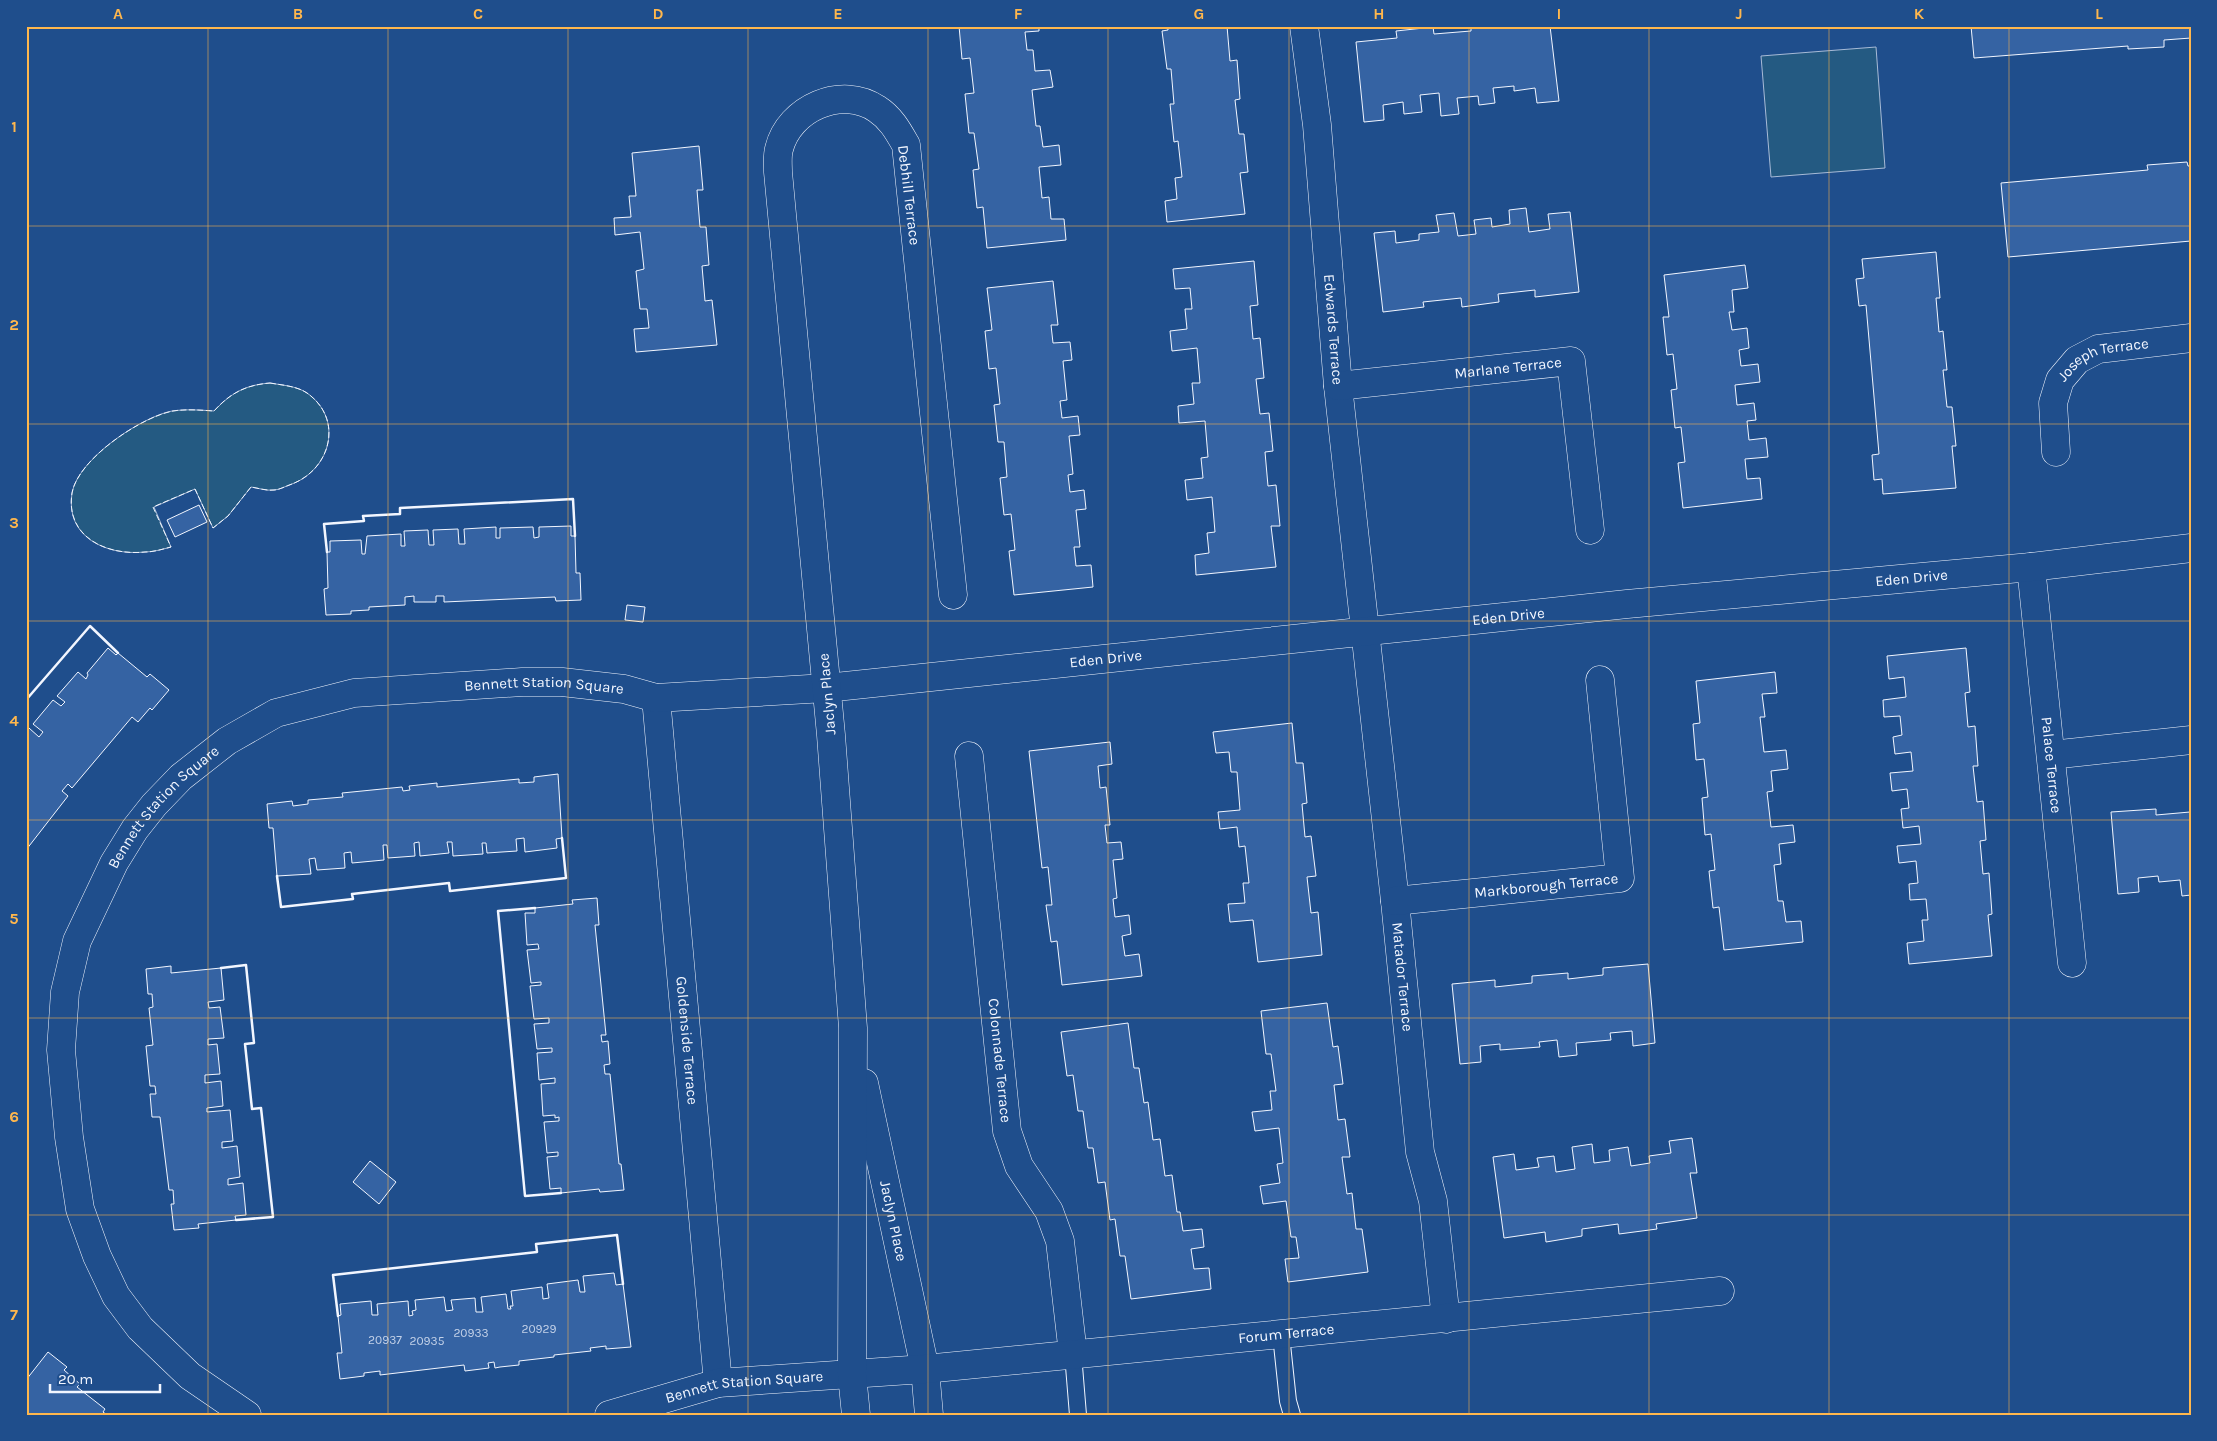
<svg xmlns="http://www.w3.org/2000/svg" width="2217" height="1441" viewBox="0 0 2217 1441" font-family="Karla,sans-serif">
<style>
.green{fill:#245a82;stroke:#a8bbd7}
.building{fill:#3563a3;stroke:#f2f6ff}
.lines{fill:none;stroke-linecap:round;stroke-linejoin:round}
.service-casing{stroke:#f2f6ff;stroke-width:18}
.minor-casing{stroke:#f2f6ff;stroke-width:29}
.service{stroke:#1f4e8c;stroke-width:16}
.minor{stroke:#1f4e8c;stroke-width:28}
.fence{stroke:#f2f6ff;stroke-width:1;stroke-dasharray:6 2.5;stroke-linecap:butt}
.wall{stroke:#f2f6ff;stroke-width:2.5}
.grid{fill:none;stroke:#ffb74d;stroke-width:1;stroke-opacity:0.55}
.labels{text-anchor:middle;stroke-width:4;stroke-linejoin:round;paint-order:stroke}
.number-label{font-size:12px;fill:#c3d1e8}
.street-label{font-size:15px;fill:#f2f6ff;stroke:#1f4e8c}
.neatline{fill:none;stroke:#ffb74d;stroke-width:2}
.grid-label{font-size:16px;text-anchor:middle;font-weight:bold;fill:#ffb74d}
</style>
<rect width="100%" height="100%" fill="#1f4e8c"/>
<g class="green">
<path d="M1876,47L1885,168L1771,177L1761,56Z"/>
<path d="M270,383C281,385 297,386 307,393C344,419 331,469 292,484C286,486 279,490 274,490C266,491 258,488 251,487L228,516L213,528L195,489L154,507L171,547C163,549 154,552 145,552C106,556 65,537 72,493C78,459 141,417 172,411C186,409 200,410 214,411C231,393 245,385 270,383Z"/>
</g>
<g class="building">
<path d="M959,26H1039V31L1025,32L1027,50H1033L1035,71L1050,70L1053,87L1032,90L1036,126H1040L1043,147L1059,145L1061,165L1039,167L1042,198L1049,197L1051,219H1064L1066,240L987,248L983,207L977,208L973,170L979,169L974,133H969L965,94L974,93L970,58L962,59Z"/>
<path d="M1168,26H1227L1230,61L1237,60L1240,99L1235,100L1239,134H1244L1248,172L1240,173L1245,214L1167,222L1165,201L1177,199L1175,178L1182,177L1178,141L1174,142L1170,104H1174L1171,69H1167L1162,31L1168,30Z"/>
<path d="M1471,26H1550L1559,101L1537,103L1535,88L1514,91V86L1493,88L1495,103L1479,105L1478,96L1457,98L1459,114L1441,116L1439,93L1420,95L1422,112L1404,114L1403,102L1383,105L1384,120L1364,122L1356,42L1397,38L1396,31L1433,27L1434,34L1471,31Z"/>
<path d="M1971,26H2191V38L2164,40V47L2128,49V46L1974,58Z"/>
<path d="M699,146L703,190H697L700,227H706L709,265L702,266L705,301L712,300L717,345L636,352L634,329L649,328L647,309H640L636,271L644,269L640,232L615,235L614,218L631,217L629,196H636L632,153Z"/>
<path d="M2187,162L2188,166H2191V241L2008,257L2001,183L2148,170L2147,165Z"/>
<path d="M1526,208L1529,232L1550,229L1548,214L1570,212L1579,292L1535,297V290L1498,294L1499,302L1462,307L1461,298L1423,302L1424,307L1383,312L1374,233L1395,231L1396,243L1419,240V234L1439,232L1436,215L1454,213L1458,236L1476,234L1474,220L1491,218L1492,227L1510,224L1509,210Z"/>
<path d="M1936,252L1940,298H1936L1939,332L1943,331L1947,370H1943L1947,407H1952L1956,446H1952L1956,488L1883,494L1882,479L1874,480L1872,455L1879,454L1866,305L1859,306L1856,279L1864,278L1862,259Z"/>
<path d="M1254,261L1258,305L1250,306L1253,339L1260,338L1264,378L1256,379L1260,414L1269,413L1273,451L1265,452L1268,486L1276,485L1280,526H1271L1276,567L1196,575L1195,555L1209,553L1207,533L1215,532L1212,497L1187,500L1185,480L1203,478L1201,458L1208,457L1205,421L1179,423L1178,406L1194,404L1192,383H1200L1197,348L1172,351L1170,331L1187,329L1185,309H1192L1190,288L1175,289L1173,269Z"/>
<path d="M1745,265L1748,288L1732,290L1734,312H1729L1732,330L1747,328L1749,348L1739,350L1741,366L1758,364L1760,382L1735,385L1737,405L1754,403L1756,420L1747,421L1749,440L1766,438L1768,457L1745,459L1747,479L1760,478L1762,499L1683,508L1678,463L1685,462L1681,427L1675,428L1671,390L1677,389L1673,354L1667,355L1663,317H1669L1664,275Z"/>
<path d="M1053,281L1058,325H1051L1053,343L1070,342L1072,360L1063,361L1067,400L1060,401L1062,418L1078,416L1080,435L1069,436L1073,474L1068,475L1070,492L1084,490L1086,509L1076,510L1080,547H1074L1076,566L1091,565L1093,587L1014,595L1009,551L1015,550L1011,514L1004,515L1000,478L1007,477L1004,442H998L994,405L1000,404L996,368L989,369L985,331L992,330L987,288Z"/>
<path d="M199,505L207,522L175,537L167,520Z"/>
<path d="M571,526V536H575L576,573H580L581,600L556,601L555,597L444,602V596H436V602H414V596L405,597V605L369,607V610L351,611V614L326,615L324,589L328,588L327,552H330V541L361,540L362,554H365L367,536L401,534V546H405L404,531L428,530L429,545H434L433,530L458,529L459,544H465L464,529L496,527V538H500V528L533,527L534,538L539,537V527Z"/>
<path d="M627,605L645,607L643,622L625,620Z"/>
<path d="M108,648L116,655L118,653L147,677L150,674L169,690L152,710L150,708L138,722L132,717L72,788L68,784L62,791L68,796L26,850V731L29,728L39,737L43,732L33,724L53,700L61,706L65,702L57,696L78,672L86,679L88,675L87,673Z"/>
<path d="M1966,648L1970,692L1965,693L1968,727L1975,726L1978,766H1973L1977,802L1983,801L1986,840L1980,841L1983,874L1989,873L1992,914L1988,915L1992,956L1909,964L1907,943L1924,941L1922,920H1928L1926,899L1910,900L1909,884L1918,883L1916,861L1899,863L1897,846L1921,844L1919,826L1903,828L1901,809L1909,808L1907,789L1892,791L1890,773L1913,771L1911,752L1895,754L1893,737L1902,735L1900,716L1884,717L1883,700L1906,697L1904,677L1889,679L1887,656Z"/>
<path d="M1775,672L1777,693L1762,694L1765,717H1760L1764,752L1786,750L1788,769L1771,771L1773,791L1767,792L1771,827L1793,825L1795,842L1779,844L1781,864L1774,865L1778,901H1783L1786,922L1801,921L1803,942L1724,950L1719,907L1713,908L1709,871L1715,870L1711,834L1705,835L1702,798L1708,797L1704,759L1696,760L1693,724L1700,723L1696,681Z"/>
<path d="M1292,723L1296,763H1303L1307,803L1302,804L1305,837L1311,836L1316,876L1307,877L1311,913L1318,912L1322,955L1258,962L1253,920L1230,922L1228,904L1245,903L1243,883H1249L1245,846L1239,847L1237,827L1220,829L1218,812L1240,810L1237,772H1231L1229,752L1216,753L1213,732Z"/>
<path d="M1110,742L1112,764L1098,766L1100,788L1106,787L1110,825H1105L1107,843L1121,842L1123,859L1113,860L1117,898L1113,899L1115,917L1129,915L1131,934L1122,936L1125,956L1139,954L1142,976L1062,985L1057,941L1051,942L1046,905H1052L1048,867L1042,868L1029,751Z"/>
<path d="M558,774L562,838L556,839L557,848L525,852L524,838L516,839L517,851L487,853L486,843H482L483,854L453,856L452,842H447L449,853L420,856L419,842L414,843L415,856L388,858L387,845H383L384,860L352,863L351,852L344,853L345,868L317,870L315,858L309,859L311,874L277,876L273,828H269L267,804L292,801L293,806L308,804V800L343,797L342,793L402,787L403,791L410,790L409,786L437,783V787L519,779V783L534,782V777Z"/>
<path d="M2191,805V895L2182,896L2180,880L2159,882L2158,876L2138,878L2139,892L2118,894L2111,812L2156,809V815L2190,812Z"/>
<path d="M597,898L599,925H595L606,1035H601L602,1042L608,1041L610,1064L604,1065L605,1074H610L619,1164H621L624,1190L600,1192L599,1189L561,1193V1188L550,1189L547,1157L558,1156V1152L547,1153L544,1122L559,1121V1117L555,1118V1115L543,1116L541,1084L555,1083V1078L539,1080L537,1053L552,1052V1048L537,1049L534,1024L549,1023V1018L534,1019L530,986L541,985V982L531,983L527,950L539,949L538,944L527,945L525,913H535V908L573,904L572,900Z"/>
<path d="M1648,964L1655,1043L1633,1046L1632,1031L1610,1033L1611,1040L1576,1043L1577,1055L1559,1057L1557,1040L1539,1042L1540,1047L1500,1050V1044L1480,1046L1481,1062L1460,1064L1452,984L1495,980V987L1532,983V976L1568,973V979L1603,975V968Z"/>
<path d="M171,966V973L221,968L224,1000L208,1002L209,1008L220,1007L224,1038L208,1039V1045L217,1044L220,1074L205,1075V1083L221,1081L223,1106L207,1108V1112L230,1110L233,1141L222,1142V1148L237,1146L240,1177L228,1179V1185L243,1183L246,1215L235,1216L236,1220L198,1224L199,1228L174,1230L171,1204H174L173,1190H169L160,1117H152L150,1094H156L155,1086H150L146,1046L153,1045L149,1008L153,1007L152,994H148L146,969Z"/>
<path d="M1327,1003L1333,1047L1338,1046L1343,1084L1334,1085L1338,1120L1345,1119L1350,1157H1342L1347,1194L1352,1193L1356,1229H1362L1368,1272L1288,1282L1285,1259L1299,1258L1296,1237H1291L1286,1201L1263,1204L1260,1186L1280,1183L1277,1164L1283,1163L1279,1128L1255,1131L1252,1112L1272,1110L1270,1091H1276L1271,1054H1266L1261,1011Z"/>
<path d="M1128,1023L1134,1068H1139L1144,1103L1148,1102L1153,1140L1160,1139L1165,1176L1172,1175L1177,1212H1180L1183,1231L1202,1229L1204,1247L1191,1249L1194,1269L1209,1268L1211,1289L1131,1299L1125,1256H1120L1115,1219L1110,1220L1105,1182L1098,1183L1093,1148H1088L1083,1111H1078L1073,1075L1067,1076L1061,1032Z"/>
<path d="M1692,1138L1697,1173H1690L1697,1218L1656,1224L1657,1229L1619,1234L1618,1224L1582,1229V1236L1546,1242L1545,1232L1504,1238L1493,1157L1514,1154L1516,1170L1539,1167L1537,1158L1554,1156L1556,1172L1575,1169L1572,1147L1592,1144L1594,1163L1610,1161L1609,1150L1628,1147L1631,1166L1650,1163L1649,1156L1671,1153L1669,1141Z"/>
<path d="M370,1161L396,1182L379,1204L353,1182Z"/>
<path d="M614,1273L616,1285L623,1284L631,1347L606,1349V1346L590,1348L591,1351L554,1355V1357L519,1361V1365L500,1367L495,1368L494,1362L488,1363L489,1368L465,1371L464,1365L380,1375V1371L364,1373V1376L340,1379L337,1353H342L338,1316L341,1315L340,1304L371,1301L372,1315H378L377,1304L408,1301L409,1316L413,1315L412,1311L416,1310L415,1300L444,1297L446,1311L453,1310L451,1300L475,1298L476,1312H483L481,1297L506,1294L508,1309H511L510,1306H513L511,1291L542,1287L543,1299L549,1298L547,1284L578,1280L580,1292H585L583,1276Z"/>
<path d="M48,1352L67,1367L64,1370L80,1384L77,1387L105,1409L103,1412L107,1415H26V1380Z"/>
</g>
<g class="lines">
<defs>
<g id="service">
<path d="M1281,1335L1288,1401L1292,1415"/>
<path d="M1073,1354L1078,1415"/>
</g>
<g id="minor">
<path id="s1" d="M1304,26L1317,125L1338,386L1395,901L1420,1152L1433,1201L1446,1319"/>
<path id="s2" d="M1338,386L1571,361L1590,530"/>
<path id="s3" d="M2056,452L2053,403L2060,380L2077,360L2098,349L2191,338"/>
<path id="s4" d="M2031,567L2072,963"/>
<path id="s5" d="M656,698L718,1383"/>
<path d="M2051,755L2191,740"/>
<path id="s6" d="M969,756L1007,1131L1019,1166L1049,1211L1060,1241L1073,1354"/>
<path id="s7" d="M1395,901L1620,878L1600,680"/>
<path id="s8" d="M864,1083L925,1369L929,1415"/>
<path id="s9" d="M247,1415L190,1376L140,1328L116,1296L97,1256L80,1209L69,1137L61,1050L65,992L77,941L114,863L135,829L154,805L181,777L227,741L276,713L354,693L522,682H562L624,689L656,698L826,688L1627,604L2031,567L2191,548"/>
<path id="s10" d="M609,1415L718,1383L925,1369L1720,1291"/>
<path d="M856,1415L852,1375L853,1028L831,735L778,172C778,165 777,156 779,149C789,108 842,85 877,109C891,118 898,131 906,145L953,595"/>
</g>
</defs>
<use href="#service" class="service-casing"/>
<use href="#minor" class="minor-casing"/>
<use href="#service" class="service"/>
<use href="#minor" class="minor"/>
<path class="fence" d="M270,383C281,385 297,386 307,393C344,419 331,469 292,484C286,486 279,490 274,490C266,491 258,488 251,487L228,516L213,528L195,489L153,507L171,547C163,549 154,552 145,552C107,556 65,537 72,493C78,459 141,417 173,411C186,409 200,410 214,411C230,393 246,385 270,383Z"/>
<g class="wall">
<path d="M327,552L324,524L364,521L363,516L400,514V508L573,499L575,536"/>
<path d="M26,700L90,626L118,653"/>
<path d="M277,876L281,907L353,899L352,894L449,883L450,891L566,878L562,838"/>
<path d="M535,908L498,911L525,1196L561,1193"/>
<path d="M221,968L246,965L254,1043L245,1044L252,1109L261,1108L273,1217L236,1220"/>
<path d="M338,1316L333,1275L537,1252L536,1244L617,1235L623,1284"/>
</g>
</g>
<path class="grid" d="M208,26V1415M388,26V1415M568,26V1415M748,26V1415M928,26V1415M1108,26V1415M1289,26V1415M1469,26V1415M1649,26V1415M1829,26V1415M2009,26V1415M26,226H2191M26,424H2191M26,621H2191M26,820H2191M26,1018H2191M26,1215H2191"/>
<g class="labels">
<g class="number-label">
<text x="539" y="1333">20929</text>
<text x="471" y="1337">20933</text>
<text x="385" y="1344">20937</text>
<text x="427" y="1345">20935</text>
</g>
<g class="street-label">
<text transform="translate(909 195) rotate(83)" y="5">Debhill Terrace</text>
<text dy="5" stroke="none"><textPath href="#s1" startOffset="305">Edwards Terrace</textPath></text>
<text dy="5" stroke="none"><textPath href="#s3" startOffset="124">Joseph Terrace</textPath></text>
<text dy="5" stroke="none"><textPath href="#s2" startOffset="171">Marlane Terrace</textPath></text>
<text dy="5" stroke="none"><textPath href="#s9" startOffset="2500">Eden Drive</textPath></text>
<text dy="5" stroke="none"><textPath href="#s9" startOffset="2095">Eden Drive</textPath></text>
<text dy="5" stroke="none"><textPath href="#s9" startOffset="1690">Eden Drive</textPath></text>
<text dy="5" stroke="none"><textPath href="#s9" startOffset="1125">Bennett Station Square</textPath></text>
<text transform="translate(827 694) rotate(-95)" y="5">Jaclyn Place</text>
<text dy="5" stroke="none"><textPath href="#s4" startOffset="199">Palace Terrace</textPath></text>
<text dy="5" stroke="none"><textPath href="#s9" startOffset="705">Bennett Station Square</textPath></text>
<text dy="5" stroke="none"><textPath href="#s7" startOffset="152">Markborough Terrace</textPath></text>
<text dy="5" stroke="none"><textPath href="#s1" startOffset="956">Matador Terrace</textPath></text>
<text dy="5" stroke="none"><textPath href="#s5" startOffset="344">Goldenside Terrace</textPath></text>
<text dy="5" stroke="none"><textPath href="#s6" startOffset="306">Colonnade Terrace</textPath></text>
<text dy="5" stroke="none"><textPath href="#s8" startOffset="141">Jaclyn Place</textPath></text>
<text dy="5" stroke="none"><textPath href="#s10" startOffset="684">Forum Terrace</textPath></text>
<text dy="5" stroke="none"><textPath href="#s10" startOffset="139">Bennett Station Square</textPath></text>
</g>
</g>
<rect width="2217" height="1441" fill="none" stroke="#1f4e8c" stroke-width="55"/>
<path d="M50 1384v8h110v-8" fill="none" stroke="#f2f6ff" stroke-width="2.5"/>
<text x="58" y="1384" font-size="15" fill="#f2f6ff" stroke="#1f4e8c" stroke-width="4" paint-order="stroke">20 m</text>
<rect x="28" y="28" width="2162" height="1386" class="neatline"/>
<g class="grid-label">
<text x="118" y="19">A</text>
<text x="298" y="19">B</text>
<text x="478" y="19">C</text>
<text x="658" y="19">D</text>
<text x="838" y="19">E</text>
<text x="1018" y="19">F</text>
<text x="1199" y="19">G</text>
<text x="1379" y="19">H</text>
<text x="1559" y="19">I</text>
<text x="1739" y="19">J</text>
<text x="1919" y="19">K</text>
<text x="2099" y="19">L</text>
<text x="14" y="132">1</text>
<text x="14" y="330">2</text>
<text x="14" y="528">3</text>
<text x="14" y="726">4</text>
<text x="14" y="924">5</text>
<text x="14" y="1122">6</text>
<text x="14" y="1320">7</text>
</g>
</svg>
